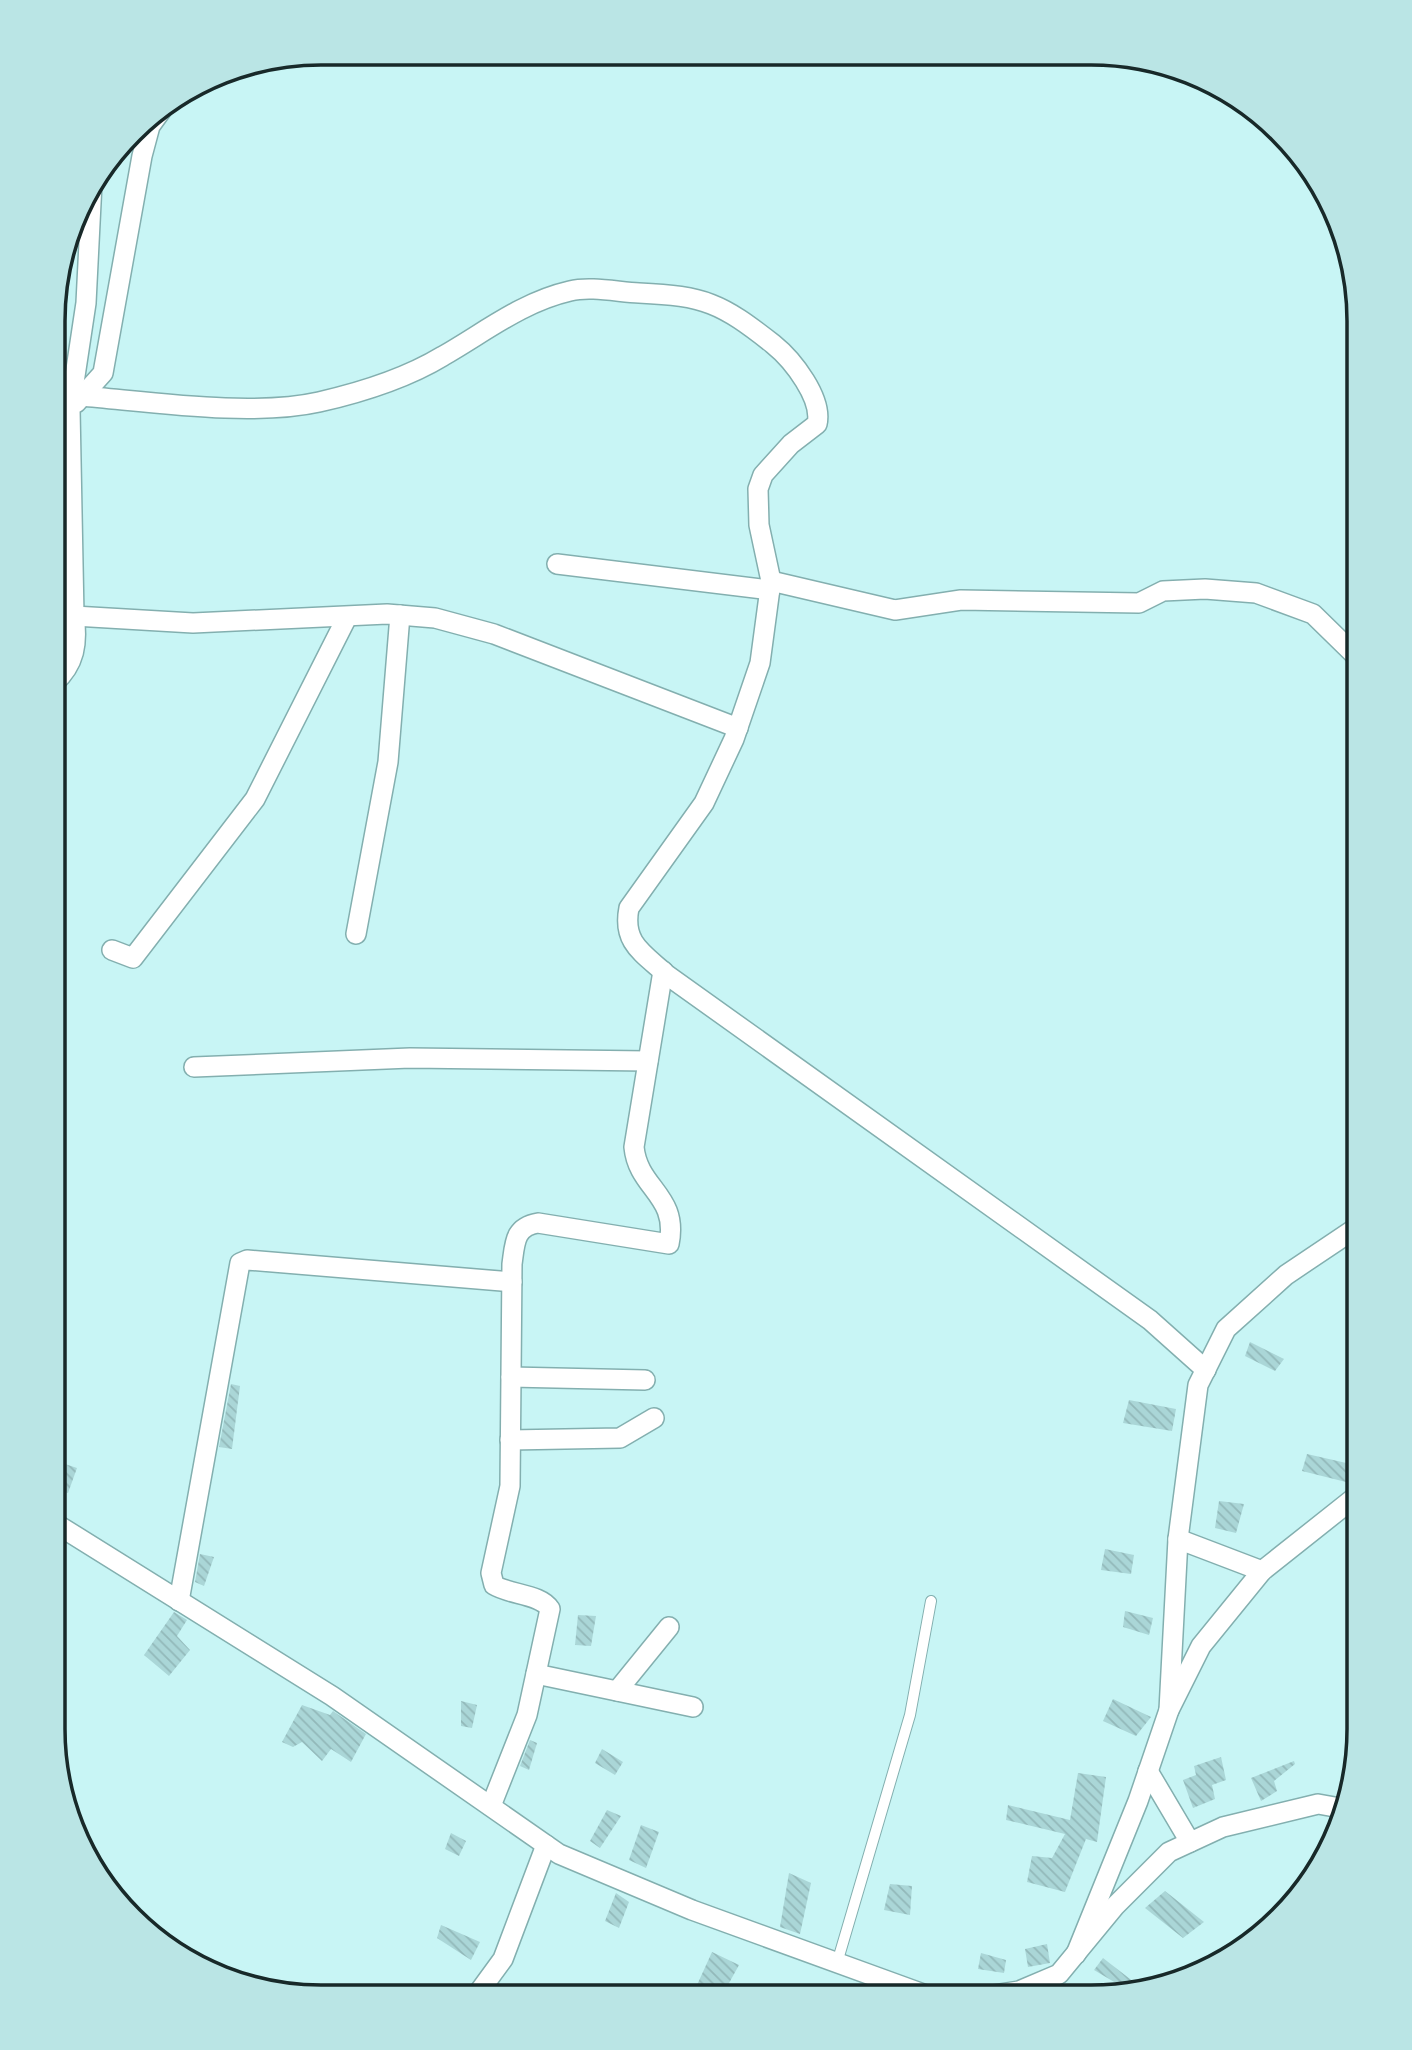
<svg xmlns="http://www.w3.org/2000/svg" width="1412" height="2050" viewBox="0 0 1412 2050" font-family="'Open Sans',sans-serif">
<style>
.building{fill:url(#building-back-hatch)}
.lines{fill:none;stroke-linecap:round;stroke-linejoin:round}
.lane-casing{stroke:#83afaf;stroke-width:12}
.street-casing{stroke:#83afaf;stroke-width:22}
.lane{stroke:#fff;stroke-width:10}
.street{stroke:#fff;stroke-width:19}
.rim{fill:none;stroke:#182929;stroke-width:3.5}
</style>
<defs>
<pattern id="building-back-hatch" width="6" height="6" patternUnits="userSpaceOnUse" patternTransform="scale(1.75)"><rect width="6" height="6" fill="#aad6d7"/><path d="M-1 5l2 2M0 0l6 6M5-1l2 2" fill="none" stroke="#92b8b9"/></pattern>
</defs>
<rect width="100%" height="100%" fill="#c8f5f5"/>
<g class="building">
<path d="M1250,1342L1284,1359L1275,1371L1245,1356Z"/>
<path d="M231,1384L240,1386L232,1449L219,1447Z"/>
<path d="M1129,1400L1176,1409L1172,1431L1123,1423Z"/>
<path d="M1307,1454L1355,1465L1350,1483L1302,1471Z"/>
<path d="M62,1463L77,1468L68,1493L56,1490Z"/>
<path d="M1219,1501L1244,1504L1236,1533L1215,1528Z"/>
<path d="M1105,1549L1134,1555L1131,1574L1101,1570Z"/>
<path d="M200,1554L214,1557L204,1586L195,1582Z"/>
<path d="M1125,1611L1153,1618L1149,1635L1123,1627Z"/>
<path d="M174,1612L187,1620L177,1636L190,1650L169,1676L144,1655Z"/>
<path d="M578,1615L596,1616L591,1646L575,1645Z"/>
<path d="M1113,1699L1151,1717L1136,1736L1103,1721Z"/>
<path d="M461,1701L477,1705L472,1728L461,1726Z"/>
<path d="M302,1705L330,1715L333,1711L366,1734L351,1762L331,1749L322,1761L302,1742L293,1747L282,1742Z"/>
<path d="M530,1740L537,1743L529,1770L520,1766Z"/>
<path d="M602,1749L623,1762L615,1775L595,1763Z"/>
<path d="M1221,1757L1226,1780L1212,1785L1215,1799L1193,1808L1183,1780L1196,1775L1194,1766Z"/>
<path d="M1294,1761L1295,1764L1274,1781L1277,1791L1261,1801L1251,1778Z"/>
<path d="M1078,1773L1106,1777L1097,1842L1086,1839L1065,1892L1027,1882L1032,1856L1052,1858L1065,1834L1006,1820L1008,1805L1070,1820Z"/>
<path d="M607,1810L621,1816L600,1848L590,1841Z"/>
<path d="M641,1825L659,1832L646,1868L629,1860Z"/>
<path d="M451,1833L466,1841L459,1856L445,1849Z"/>
<path d="M789,1873L811,1883L800,1934L780,1927Z"/>
<path d="M890,1884L912,1886L910,1915L884,1910Z"/>
<path d="M1165,1891L1204,1922L1183,1938L1145,1908Z"/>
<path d="M616,1893L629,1902L619,1928L605,1921Z"/>
<path d="M441,1925L480,1942L471,1960L437,1938Z"/>
<path d="M1047,1944L1050,1963L1028,1967L1025,1949Z"/>
<path d="M712,1952L739,1965L723,1994L697,1985Z"/>
<path d="M981,1953L1006,1960L1004,1973L978,1969Z"/>
<path d="M1103,1958L1139,1986L1126,1989L1094,1970Z"/>
</g>
<g class="lines">
<defs>
<path id="lane" d="M837,1963L910,1715L931,1601"/>
<g id="street">
<path d="M81,396C152,402 252,417 319,402C363,392 405,379 443,356C485,332 522,302 570,291C590,286 618,292 639,293C705,296 721,303 773,344C793,360 823,399 817,424L791,444L763,475L758,489L759,525L771,581L760,663L734,739L704,803L629,908C622,943 643,953 667,975L1150,1320L1206,1370"/>
<path d="M76,403L103,373L142,156L150,126L163,108"/>
<path d="M557,564L770,590"/>
<path d="M771,581L895,610L961,600L1139,603L1163,591L1205,589L1256,593L1313,614L1359,659"/>
<path d="M74,616L193,623L387,614L435,618L494,634L738,728"/>
<path d="M54,683C75,664 78,643 74,616L70,409L86,303L92,183"/>
<path d="M356,934L388,762L400,615"/>
<path d="M112,950L133,958L255,799L347,617"/>
<path d="M194,1067L410,1058L648,1061"/>
<path d="M511,1377L645,1380"/>
<path d="M510,1440L620,1438L654,1418"/>
<path d="M53,1522L332,1696L559,1854L692,1910L926,1995L953,1997"/>
<path d="M1178,1539L1262,1571"/>
<path d="M179,1601L240,1263L247,1260L512,1282"/>
<path d="M536,1674L693,1707"/>
<path d="M617,1691L669,1627"/>
<path d="M1169,1710L1178,1539L1198,1385L1226,1329L1286,1275L1359,1226"/>
<path d="M1148,1771L1190,1842"/>
<path d="M491,1806L527,1715L550,1609C541,1594 510,1595 494,1585L491,1573L510,1486L512,1264C515,1243 514,1227 538,1223L669,1244C679,1195 638,1189 634,1147L663,971"/>
<path d="M1076,1954L1138,1801L1169,1710L1201,1646L1262,1571L1359,1494"/>
<path d="M476,1996L503,1959L546,1845"/>
<path d="M980,1997L1019,1991L1059,1974L1115,1906L1169,1852L1223,1827L1318,1804L1346,1809"/>
</g>
</defs>
<use href="#lane" class="lane-casing"/>
<use href="#street" class="street-casing"/>
<use href="#lane" class="lane"/>
<use href="#street" class="street"/>
</g>
<path d="M0 0H1412V2050H0ZM321 65H1091A256 256 0 0 1 1347 321V1729A256 256 0 0 1 1091 1985H321A256 256 0 0 1 65 1729V321A256 256 0 0 1 321 65Z" fill="#bae5e5" fill-rule="evenodd"/>
<path class="rim" d="M321 65H1091A256 256 0 0 1 1347 321V1729A256 256 0 0 1 1091 1985H321A256 256 0 0 1 65 1729V321A256 256 0 0 1 321 65Z"/>
</svg>
